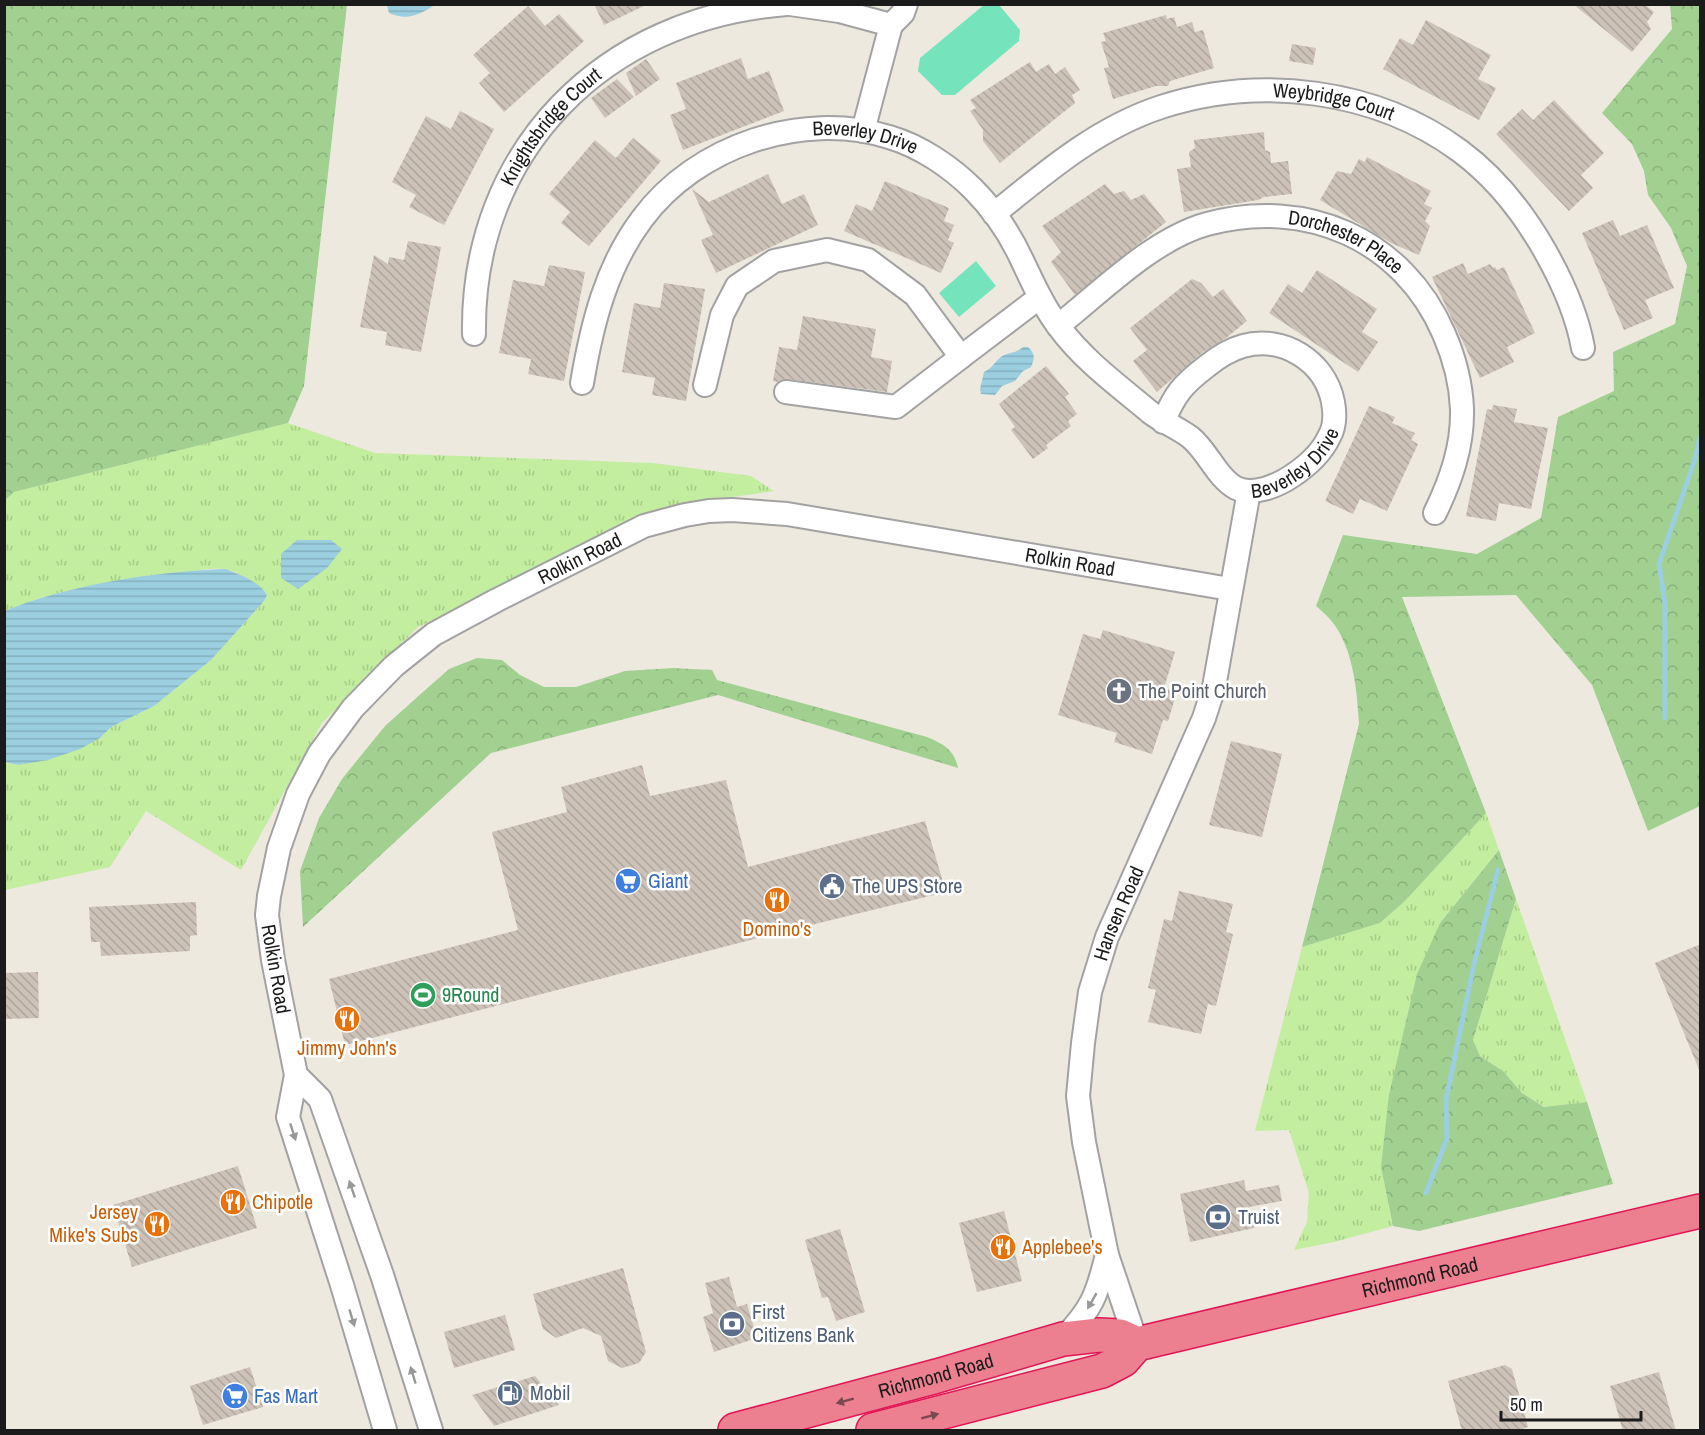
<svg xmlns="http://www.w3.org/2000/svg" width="1705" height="1435" viewBox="0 0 1705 1435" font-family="'Archivo Narrow',sans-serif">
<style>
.grass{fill:url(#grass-tufts)}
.forest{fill:url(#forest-crowns)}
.pitch{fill:#75e4bc}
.water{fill:url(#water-rules)}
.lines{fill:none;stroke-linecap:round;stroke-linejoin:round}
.stream{stroke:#9bcedf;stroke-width:5}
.building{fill:url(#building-back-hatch)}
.street-casing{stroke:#a2a2a2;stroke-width:26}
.highway-casing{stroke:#e11656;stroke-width:36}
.street{stroke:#fff;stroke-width:22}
.highway{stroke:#ec7f90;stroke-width:33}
.oneway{fill:#989898}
.oneway2{fill:#794850}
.labels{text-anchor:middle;stroke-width:5;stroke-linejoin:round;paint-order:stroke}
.street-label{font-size:20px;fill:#1b1b1b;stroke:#fff}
.worship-label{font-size:20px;fill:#5b616d;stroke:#fff;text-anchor:start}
.shop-label{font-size:20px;fill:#366cbe;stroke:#fff;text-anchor:start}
.service-label{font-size:20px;fill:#4e5e75;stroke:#fff;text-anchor:start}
.food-label{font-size:20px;fill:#c56008;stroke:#fff}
.leisure-label{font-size:20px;fill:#27864d;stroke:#fff;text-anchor:start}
</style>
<defs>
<pattern id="grass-tufts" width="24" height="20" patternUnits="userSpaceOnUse" patternTransform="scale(1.5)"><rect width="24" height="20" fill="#c3ed9f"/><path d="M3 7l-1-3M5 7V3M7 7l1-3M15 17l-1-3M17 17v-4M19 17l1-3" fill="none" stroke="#a7cb88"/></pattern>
<pattern id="forest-crowns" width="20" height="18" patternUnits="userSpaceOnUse" patternTransform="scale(1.5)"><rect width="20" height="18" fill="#a1d090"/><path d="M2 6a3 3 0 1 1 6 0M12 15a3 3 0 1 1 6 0" fill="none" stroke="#8ab27c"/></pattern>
<pattern id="water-rules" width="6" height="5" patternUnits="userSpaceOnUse" patternTransform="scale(1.5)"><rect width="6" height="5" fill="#9bcedf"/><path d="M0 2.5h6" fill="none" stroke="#85b0bf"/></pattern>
<pattern id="building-back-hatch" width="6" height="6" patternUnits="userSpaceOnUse" patternTransform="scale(1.5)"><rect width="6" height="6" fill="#cdc2b8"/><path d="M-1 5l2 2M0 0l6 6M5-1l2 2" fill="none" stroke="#afa69e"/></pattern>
</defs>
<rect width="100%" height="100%" fill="#ede9df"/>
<g class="grass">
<path d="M288,423L375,453L653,463L751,476L774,491L678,505L418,627L322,723L241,870L146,811L110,867L5,890V762L18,765L100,738L111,727L154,706L211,660L264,601L267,595C261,585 237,571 225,569C212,567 197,571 184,572C124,578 60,588 5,611L4,500L14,492Z"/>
<path d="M1486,813L1499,850L1440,923L1381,1167L1393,1226L1334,1242L1294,1250L1307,1222L1309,1193L1289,1130L1255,1131L1302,947L1380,923L1405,901Z"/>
<path d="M1516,899L1587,1102L1545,1107L1522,1093L1503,1071L1480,1056L1473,1040Z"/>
</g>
<g class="forest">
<path d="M5,4L347,5L304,386L288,423L14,492L5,500Z"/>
<path d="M1670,5H1700V806L1648,831L1592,685L1516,595L1402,597L1486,813L1405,901L1380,923L1302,947L1359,724C1357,691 1354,655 1336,627C1331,619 1323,612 1316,606L1343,535L1477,554L1541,518L1558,417L1614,391L1613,352L1675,324L1687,266L1671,228L1648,195L1644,171L1632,144L1602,113L1672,29Z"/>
<path d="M477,658L502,660L520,675L544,687H576L625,671L673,668L712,670L717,680L927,737C943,744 954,749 958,768L718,695L491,753L303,927L300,871L319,818L342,779L385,726L423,692L449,669Z"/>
<path d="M1499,850L1516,899L1473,1040L1480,1056L1503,1071L1522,1093L1544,1107L1587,1102L1613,1184L1419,1231L1393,1226L1381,1167L1389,1095L1417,974L1440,923Z"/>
</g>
<g class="pitch">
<path d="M985,4L999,5L1020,30L1019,41L955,95H942L918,71L920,58Z"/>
<path d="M976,261L996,286L959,317L939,293Z"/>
</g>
<g class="water">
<path d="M387,5V4L435,5C418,15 408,21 389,13Z"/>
<path d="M1023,347H1028C1035,353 1035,359 1031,367L1023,371L1015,381L1002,386L995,395L981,394L980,389L984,372C994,367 997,358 1004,355C1011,352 1016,353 1023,347Z"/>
<path d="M297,540H331L342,549L327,568L298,589L281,578V554Z"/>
<path d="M226,569C240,575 259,581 267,595L264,601L211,660L154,706L111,727L100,738L80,749L48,760L18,765L5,762V611C66,585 159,571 226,569Z"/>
</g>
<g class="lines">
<g class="stream">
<path d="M1665,718V603L1659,564L1694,462L1700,438"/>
<path d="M1426,1193L1447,1138L1446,1100L1474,964L1498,870"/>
</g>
</g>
<g class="building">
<path d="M594,4H648L604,25Z"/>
<path d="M1573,4H1644L1654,12L1647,22L1651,29L1632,52Z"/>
<path d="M528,6L545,26L559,14L584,41L504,112L479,83L490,73L473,55Z"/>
<path d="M1166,15L1167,19L1174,17L1177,27L1192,22L1195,32L1203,30L1214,68L1170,81L1168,86H1156L1113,99L1104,68L1109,67L1101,42L1106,41L1103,33Z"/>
<path d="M1426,20L1491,55L1478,79L1496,88L1479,120L1383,69L1400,38L1413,45Z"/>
<path d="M1292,44L1316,48L1313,65L1289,61Z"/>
<path d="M741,58L748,79L769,71L784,111L683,150L670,115L686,109L676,83Z"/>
<path d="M646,59L660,79L636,96L626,73Z"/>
<path d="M1030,62L1036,72L1049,64L1055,74L1065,67L1080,90L1072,95L1075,103L1000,163L983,141V130L970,111L976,108L970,100Z"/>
<path d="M617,79L634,97L605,118L591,98Z"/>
<path d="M1554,100L1604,153L1581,175L1593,188L1569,211L1496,134L1522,109L1533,120Z"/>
<path d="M460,111L494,129L444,225L409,207L416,195L392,182L426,116L451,129Z"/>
<path d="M1264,132L1265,150L1270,152L1271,163L1288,161L1292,194L1264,197L1258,200L1184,212L1177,169L1191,167L1189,152L1195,148L1194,140Z"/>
<path d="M633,138L661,161L589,246L561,223L570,212L549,194L595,140L616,158Z"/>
<path d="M1367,157L1431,191L1424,204L1432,208L1425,221L1430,226L1419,255L1391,243L1320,200L1337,171L1351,174L1359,159L1365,162Z"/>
<path d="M768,174L782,204L804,194L818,225L716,273L701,240L713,235L692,189L709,202Z"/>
<path d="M885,181L949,208L944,221L954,225L948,240L954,243L941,273L844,231L856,204L872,211Z"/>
<path d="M1105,184L1114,194L1124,191L1131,200L1144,194L1166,222L1075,295L1051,262L1061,252L1042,226Z"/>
<path d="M1613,220L1620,236L1647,225L1674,288L1645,300L1653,318L1624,330L1582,233Z"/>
<path d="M408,241L441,247L421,352L385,345L387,332L360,327L374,255L388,264L389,257L404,260Z"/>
<path d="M1463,263L1468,274L1490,264L1493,268L1495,267L1497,270L1504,267L1535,333L1507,347L1514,362L1480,378L1432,277Z"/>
<path d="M549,265L585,272L564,381L528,374L531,359L499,353L513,280L544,286Z"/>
<path d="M1317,270L1377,309L1362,332L1378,342L1358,372L1269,313L1288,284L1302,293Z"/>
<path d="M1192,279L1201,283L1213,297L1223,289L1247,321L1226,338L1203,352L1157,392L1133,361L1147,350L1130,328Z"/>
<path d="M664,283L705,289L686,401L652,395L655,378L622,372L634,303L660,308Z"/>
<path d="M803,316L876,329L871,357L892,361L887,392L788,379L777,382L773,381L779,347L797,350Z"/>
<path d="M1046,366L1069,394L1065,397L1077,414L1068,421L1071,426L1046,445L1048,448L1033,459L1011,430L1015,427L999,404Z"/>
<path d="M1493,405L1517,409L1514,422L1548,428L1531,509L1499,503L1496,521L1466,516L1487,409L1492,410Z"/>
<path d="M1369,406L1395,417L1392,423L1415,433L1411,440L1418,444L1387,511L1360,499L1353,514L1325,501Z"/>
<path d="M1103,630L1175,652L1164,688L1177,692L1168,721L1163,720L1152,754L1114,742L1117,733L1058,715L1083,634L1100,639Z"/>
<path d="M1231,741L1282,754L1262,837L1209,825Z"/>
<path d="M642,765L650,796L726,780L748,867L925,821L946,892L766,936L345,1045L329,979L518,930L492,832L567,812L561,787Z"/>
<path d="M1179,891L1233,904L1226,932L1233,934L1216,1006L1208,1004L1201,1034L1148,1022L1156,990L1148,988L1164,919L1172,921Z"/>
<path d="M196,902L197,935L190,936V951L101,956L100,942H91L89,907Z"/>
<path d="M1701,944V1072H1700L1655,963Z"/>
<path d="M38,972L39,1018L4,1019V973Z"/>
<path d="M238,1166L257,1228L132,1267L113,1205Z"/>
<path d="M1244,1180L1246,1191L1279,1185L1282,1201L1249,1207L1254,1228L1190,1242L1180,1194Z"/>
<path d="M1004,1211L1022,1281L977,1292L959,1223Z"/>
<path d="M840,1229L865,1312L836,1321L828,1297L822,1298L805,1240Z"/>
<path d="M623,1268L646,1352L639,1363L622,1368L608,1361L601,1336L583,1328L556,1338L543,1329L533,1294Z"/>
<path d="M729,1277L737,1307L747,1304L757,1338L714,1352L703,1317L713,1313L705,1283Z"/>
<path d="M505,1315L515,1350L454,1368L444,1332Z"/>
<path d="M1505,1365L1512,1369L1528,1427L1516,1431H1462L1448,1381Z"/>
<path d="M250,1367L263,1407L203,1425L190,1386Z"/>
<path d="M1659,1372L1676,1431H1623L1610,1386Z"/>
<path d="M535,1376L559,1405L494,1426L472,1395Z"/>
</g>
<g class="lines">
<defs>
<g id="street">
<path d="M790,4L839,11L891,25"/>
<path d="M863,131L891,25L903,13L906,4"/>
<path id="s1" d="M994,214C1046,172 1097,128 1161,107C1260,75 1376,89 1460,151C1495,177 1524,214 1545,251C1562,281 1577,314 1583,348"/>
<path id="s2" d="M1058,326C1102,291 1153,239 1207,224C1306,197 1403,239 1444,334C1454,357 1461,383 1462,409C1463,446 1451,480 1435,513"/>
<path id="s3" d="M474,334C471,150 605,17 787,4"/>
<path id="s4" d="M582,383C592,324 606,267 642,219C696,146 802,110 889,137C920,146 951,167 973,189C993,209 1010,234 1022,260C1033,283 1043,306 1059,327C1084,361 1119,386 1151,413C1163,422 1178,428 1190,437C1207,450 1217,478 1236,488C1253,496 1277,486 1292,476C1307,466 1321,454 1329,437C1335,427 1335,413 1333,402C1325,361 1283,335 1243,346C1229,350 1218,357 1207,366C1182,385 1175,394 1163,422"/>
<path d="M705,385L722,315L737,286L774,261L827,250L868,260L915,295L961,357L1040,297"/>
<path d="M786,392L896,407L961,357"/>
<path d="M296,1075L320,1099L382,1275L431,1430"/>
<path d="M1063,1339C1092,1309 1097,1295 1107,1255"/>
<path id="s5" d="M1137,1344L1107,1255L1084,1142L1078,1096L1083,1043L1090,992L1107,937L1204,718L1214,687L1249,491"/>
<path id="s6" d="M385,1430L342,1285L288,1117L296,1075L273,960L267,915L269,896L279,848L298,794L319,754L353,708L394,666L434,634L497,600L644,526L685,515L709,511L732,510L787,514L1230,589"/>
</g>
<g id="highway">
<path id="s7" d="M735,1430L937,1376L1063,1339L1099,1335L1120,1336L1137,1344"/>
<path id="s8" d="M873,1430L1102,1371L1123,1360L1137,1344L1700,1211"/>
</g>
</defs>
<use href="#street" class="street-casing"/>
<use href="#highway" class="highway-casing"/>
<use href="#street" class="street"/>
<use href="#highway" class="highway"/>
</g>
<defs><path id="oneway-solid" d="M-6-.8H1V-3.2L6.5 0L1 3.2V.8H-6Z" transform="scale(1.5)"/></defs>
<g class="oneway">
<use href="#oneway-solid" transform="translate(293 1132) rotate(72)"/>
<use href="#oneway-solid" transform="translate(352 1189) rotate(-109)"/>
<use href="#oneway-solid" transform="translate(1092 1301) rotate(120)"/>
<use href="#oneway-solid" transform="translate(352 1318) rotate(73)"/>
<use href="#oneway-solid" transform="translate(413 1375) rotate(-107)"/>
</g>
<g class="oneway2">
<use href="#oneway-solid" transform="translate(845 1401) rotate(165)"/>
<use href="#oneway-solid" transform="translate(930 1416) rotate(-15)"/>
</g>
<defs>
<symbol id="church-disc" viewBox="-11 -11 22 22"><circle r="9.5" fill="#6b7280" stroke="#fff"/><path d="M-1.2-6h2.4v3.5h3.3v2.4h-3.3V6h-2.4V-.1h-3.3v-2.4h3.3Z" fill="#fff"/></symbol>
<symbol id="supermarket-disc" viewBox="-11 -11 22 22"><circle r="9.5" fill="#3f7fe0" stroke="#fff"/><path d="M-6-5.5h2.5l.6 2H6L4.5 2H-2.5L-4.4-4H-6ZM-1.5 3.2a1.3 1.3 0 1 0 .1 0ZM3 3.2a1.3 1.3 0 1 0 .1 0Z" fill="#fff"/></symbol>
<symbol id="civic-disc" viewBox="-11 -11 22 22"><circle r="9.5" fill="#5c6f8a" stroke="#fff"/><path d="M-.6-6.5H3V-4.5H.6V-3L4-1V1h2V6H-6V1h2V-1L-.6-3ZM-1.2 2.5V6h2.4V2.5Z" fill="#fff"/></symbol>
<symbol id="restaurant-disc" viewBox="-11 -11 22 22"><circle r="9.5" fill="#e8710a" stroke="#fff"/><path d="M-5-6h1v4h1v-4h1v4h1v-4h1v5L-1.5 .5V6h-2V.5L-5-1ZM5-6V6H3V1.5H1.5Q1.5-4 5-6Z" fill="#fff"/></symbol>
<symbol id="stadium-disc" viewBox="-11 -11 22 22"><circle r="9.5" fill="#2e9e5b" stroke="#fff"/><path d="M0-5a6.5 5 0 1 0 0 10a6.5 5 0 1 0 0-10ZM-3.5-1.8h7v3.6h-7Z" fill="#fff"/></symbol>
<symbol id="bank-disc" viewBox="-11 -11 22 22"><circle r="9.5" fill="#5c6f8a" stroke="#fff"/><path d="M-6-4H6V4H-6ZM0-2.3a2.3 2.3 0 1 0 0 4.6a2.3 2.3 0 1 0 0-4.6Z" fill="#fff"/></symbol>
<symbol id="fuel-disc" viewBox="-11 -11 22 22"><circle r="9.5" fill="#5c6f8a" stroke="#fff"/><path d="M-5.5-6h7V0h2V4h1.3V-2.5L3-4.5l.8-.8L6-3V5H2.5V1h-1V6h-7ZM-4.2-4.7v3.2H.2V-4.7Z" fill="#fff"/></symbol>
</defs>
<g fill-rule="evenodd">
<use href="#church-disc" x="1104" y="676" width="30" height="30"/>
<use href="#supermarket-disc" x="613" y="866" width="30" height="30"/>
<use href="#civic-disc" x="817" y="871" width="30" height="30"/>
<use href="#restaurant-disc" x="762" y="885" width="30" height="30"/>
<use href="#stadium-disc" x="408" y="980" width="30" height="30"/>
<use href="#restaurant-disc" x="332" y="1004" width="30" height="30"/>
<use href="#restaurant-disc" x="218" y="1187" width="30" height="30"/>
<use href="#bank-disc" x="1203" y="1202" width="30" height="30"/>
<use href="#restaurant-disc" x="142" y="1209" width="30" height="30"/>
<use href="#restaurant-disc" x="988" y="1232" width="30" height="30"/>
<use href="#bank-disc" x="717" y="1309" width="30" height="30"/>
<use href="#fuel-disc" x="495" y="1378" width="30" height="30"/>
<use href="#supermarket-disc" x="220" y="1381" width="30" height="30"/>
</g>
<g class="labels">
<g class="street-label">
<text dy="7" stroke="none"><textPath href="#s1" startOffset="375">Weybridge Court</textPath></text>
<text dy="7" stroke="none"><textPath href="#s3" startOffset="228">Knightsbridge Court</textPath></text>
<text dy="7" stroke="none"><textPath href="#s4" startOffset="429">Beverley Drive</textPath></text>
<text dy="7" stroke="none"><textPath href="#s2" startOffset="327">Dorchester Place</textPath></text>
<text dy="7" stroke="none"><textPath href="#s4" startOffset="1026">Beverley Drive</textPath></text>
<text dy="7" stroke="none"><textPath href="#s6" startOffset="1035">Rolkin Road</textPath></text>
<text dy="7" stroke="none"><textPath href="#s6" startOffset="1539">Rolkin Road</textPath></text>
<text dy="7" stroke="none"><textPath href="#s5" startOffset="444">Hansen Road</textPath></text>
<text transform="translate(276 969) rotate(80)" y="7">Rolkin Road</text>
<text dy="7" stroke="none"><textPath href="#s8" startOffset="572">Richmond Road</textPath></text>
<text dy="7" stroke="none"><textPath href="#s7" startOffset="208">Richmond Road</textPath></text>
</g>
<g class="worship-label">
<text x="1138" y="698">The Point Church</text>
</g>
<g class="shop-label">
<text x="648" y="888">Giant</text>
<text x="254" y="1403">Fas Mart</text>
</g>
<g class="service-label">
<text x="852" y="893">The UPS Store</text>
<text x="1238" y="1224">Truist</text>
<text x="752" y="1319">First<tspan x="752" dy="23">Citizens Bank</tspan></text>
<text x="530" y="1400">Mobil</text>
</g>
<g class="food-label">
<text x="777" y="936">Domino's</text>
<text x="347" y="1055">Jimmy John's</text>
<text x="252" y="1209" text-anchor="start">Chipotle</text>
<text x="138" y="1219" text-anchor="end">Jersey<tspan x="138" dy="23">Mike's Subs</tspan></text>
<text x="1022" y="1254" text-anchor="start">Applebee's</text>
</g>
<g class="leisure-label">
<text x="442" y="1002">9Round</text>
</g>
</g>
<rect width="1705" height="1435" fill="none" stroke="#1b1b1b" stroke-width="12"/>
<path d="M1501 1411v9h140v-9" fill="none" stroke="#1b1b1b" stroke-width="3"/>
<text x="1510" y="1411" font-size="18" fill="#1b1b1b" stroke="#ffffff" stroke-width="4.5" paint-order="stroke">50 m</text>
</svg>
